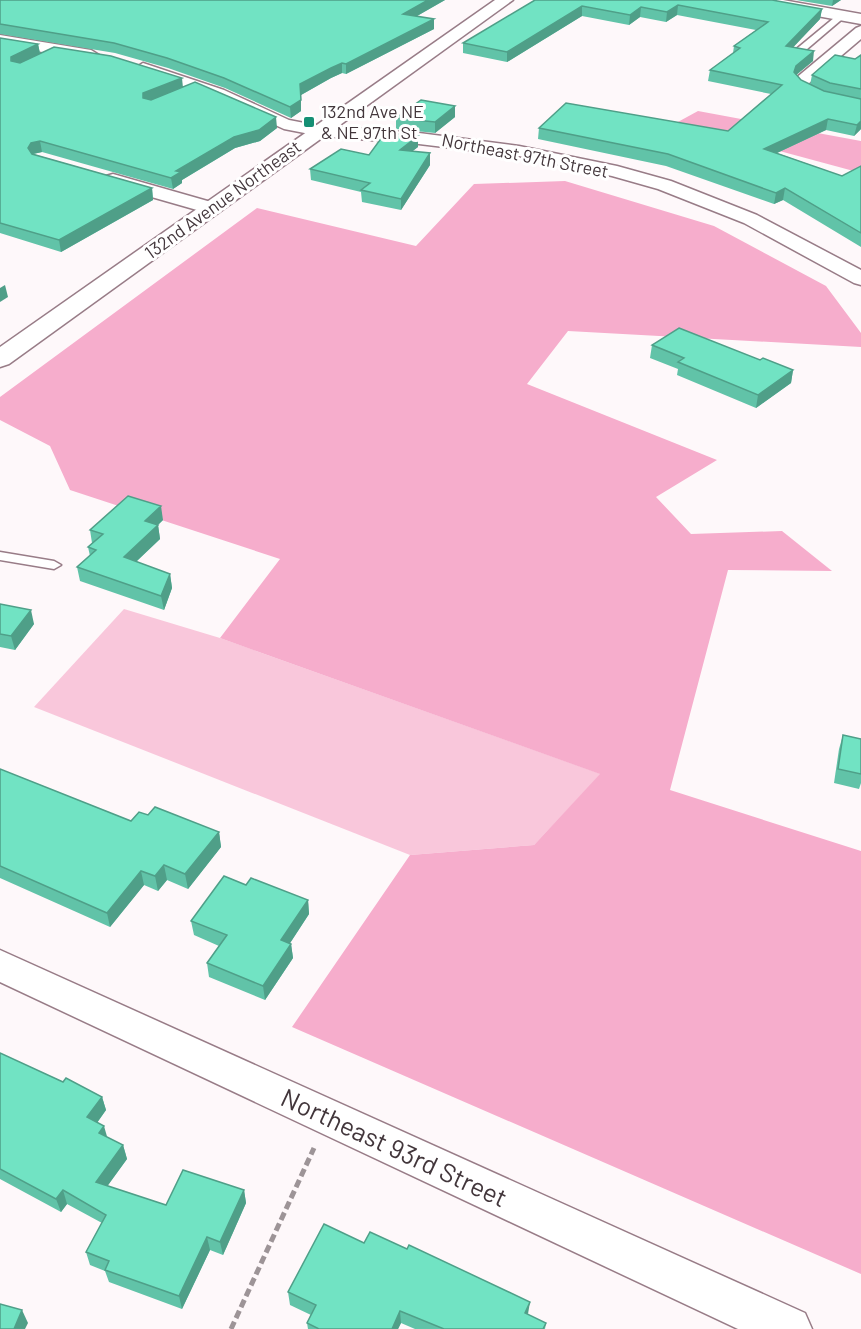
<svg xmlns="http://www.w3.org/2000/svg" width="861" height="1329" viewBox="0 0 861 1329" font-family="Barlow,sans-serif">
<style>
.green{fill:#f9c7db}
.forest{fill:#f6adcc}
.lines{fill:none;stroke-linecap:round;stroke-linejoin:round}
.service-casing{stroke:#987c87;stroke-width:3}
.minor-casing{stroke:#987c87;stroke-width:3}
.tertiary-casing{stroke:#987c87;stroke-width:3}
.path{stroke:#9d9497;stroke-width:5;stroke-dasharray:8 4;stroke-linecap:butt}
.service{fill:#fff;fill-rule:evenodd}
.minor{fill:#fff;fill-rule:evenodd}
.tertiary{fill:#fff;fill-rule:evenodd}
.wall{fill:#61c3a8}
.shaded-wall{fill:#4f9f88}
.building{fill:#71e3c3;stroke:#4f9f88;stroke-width:1.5}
.poi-dot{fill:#158f74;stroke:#fff;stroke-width:2}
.labels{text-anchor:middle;stroke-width:6;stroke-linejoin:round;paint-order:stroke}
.far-poi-label{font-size:18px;fill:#42363b;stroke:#fff;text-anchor:start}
.far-street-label{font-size:18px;fill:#42363b;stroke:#fff}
.near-street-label{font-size:26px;fill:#42363b;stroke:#fff}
</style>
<rect width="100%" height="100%" fill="#fef8fa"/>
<path class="green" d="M124,609L220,638L601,774L534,845L410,855L34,707Z"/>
<g class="forest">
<path d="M698,111L861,141V173L676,123Z"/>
<path d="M565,181L714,226L826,286L861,333V347L568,331L527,384L717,460L656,497L691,534L782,531L832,571L728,570L670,790L861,851V1274L292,1027L410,855L534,845L600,774L220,638L280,559L70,490L50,446L0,420V397L257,208L416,246L474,184Z"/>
</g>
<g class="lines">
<defs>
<g id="service">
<path d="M840,13L847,15L800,55H794V51Z"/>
<path d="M0,552L54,561L61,565L54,569L0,560Z"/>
</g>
<g id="minor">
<path d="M861,26V39L808,84H796L794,81L796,78L856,28Z"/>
<path d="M0,35L91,50L99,55L91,60L0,45Z"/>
<path d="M143,63L224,90L289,120L320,126L419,133L519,146L617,166L671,181L757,215L861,270V285L854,283L744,223L658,189L612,176L519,156L419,144L320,136L284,129L212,96L137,71L135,68Z"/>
<path d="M113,174L218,204L221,208L218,212L211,214L106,184L104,180L106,176Z"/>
<path d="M0,950L805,1313L812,1329H738L0,982Z"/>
</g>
<g id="tertiary">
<path d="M495,0H513L9,364L0,367V347Z"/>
<path d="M749,0H783L861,14V24L757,5Z"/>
</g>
</defs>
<use href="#service" class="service-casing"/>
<use href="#minor" class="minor-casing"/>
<use href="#tertiary" class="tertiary-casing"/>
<path class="path" d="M231,1329L314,1148"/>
<use href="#service" class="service"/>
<use href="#minor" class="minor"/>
<use href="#tertiary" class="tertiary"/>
</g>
<g class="wall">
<path d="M0,0H445L417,16L434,29L346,74L342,73L331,78L301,95V111L291,118L225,88L168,68L115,53L0,34Z"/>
<path d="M535,0L822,9L820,19L793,47L813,61L796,75L801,80L810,85L812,75L855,59L861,55V129L854,136L826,130L777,153L842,176L861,166V247L783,200L774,204L666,166L538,139L539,128L728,131L771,94L708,81L710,70L733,53L734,46L756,30L677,15L666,22L640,17L629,25L582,16L507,62L463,53V43Z"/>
<path d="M796,0H841L832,6Z"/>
<path d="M0,38L38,44L40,53L183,87L277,128L260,141L235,148L182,180V183L173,189L42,152L33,154L152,188L153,200L61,252L0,233Z"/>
<path d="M455,117L435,133L396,129V118Z"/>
<path d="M418,147L412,151L430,165L401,210L362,202L361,192L311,180L310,169L369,155Z"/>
<path d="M652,345L760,360L793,370L791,383L756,408L677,375L678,369L650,358Z"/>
<path d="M163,520L158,525L160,539L136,562L170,574L172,588L164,610L80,581L77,567L90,556L88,547L92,543L90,530Z"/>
<path d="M0,604L34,624L15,650L0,647Z"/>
<path d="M843,735L861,739V783L859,789L834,783L839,749Z"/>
<path d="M0,769L131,821L148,815L219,832L221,847L188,889L167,880L158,891L144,885L110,927L0,878Z"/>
<path d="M246,885L308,900L309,914L290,943L291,944L293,958L265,1000L209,977L207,963L219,946L194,935L191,921Z"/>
<path d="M0,1053L63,1082L102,1097L106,1110L97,1123L107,1138L123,1145L127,1159L107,1186L166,1205L244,1190L246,1203L223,1255L210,1250L182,1309L109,1282L105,1271L90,1265L86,1252L102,1223L67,1204L61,1212L0,1179Z"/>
<path d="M364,1243L546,1323L545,1329H415L401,1323L398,1329H308L307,1323L311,1315L290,1305L288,1292Z"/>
</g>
<g class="shaded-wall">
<path d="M428,0H445L403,24V14Z"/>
<path d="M833,0H841L832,6Z"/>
<path d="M678,5L677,15L666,22L667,12Z"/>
<path d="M582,6V16L507,62V52Z"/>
<path d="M641,7L640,17L629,25L630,15Z"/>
<path d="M822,9L820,19L785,56L786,46Z"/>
<path d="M434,19V29L346,74V64Z"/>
<path d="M38,44L40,54L13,71L11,57Z"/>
<path d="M814,51L813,61L795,76L794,72L796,66Z"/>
<path d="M342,63V73L331,78L301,95V111L291,118L290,107L300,84L331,68Z"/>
<path d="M182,78L183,88L144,108L143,93Z"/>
<path d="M455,106V117L435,133V122Z"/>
<path d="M276,117L277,128L260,141L235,148L182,180V183L173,189L171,178L176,171L234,137Z"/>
<path d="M828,119L826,130L762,160L764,149Z"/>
<path d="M861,121V129L854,136L857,125Z"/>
<path d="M418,136V147L400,161V150Z"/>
<path d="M40,141L42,152L33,154L30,159L28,148L31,143Z"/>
<path d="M430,153V165L401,210V199Z"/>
<path d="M152,188L153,200L61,252L59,240Z"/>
<path d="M785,188L783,200L774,204L776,193Z"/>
<path d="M5,285L8,297L0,302V288Z"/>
<path d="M793,370L791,383L756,408L758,395Z"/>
<path d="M161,506L163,520L148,534L145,521Z"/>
<path d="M158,525L160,539L126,571L124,557Z"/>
<path d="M170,574L172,588L164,610L161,596Z"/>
<path d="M31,610L34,624L15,650L11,636Z"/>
<path d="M219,832L221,847L188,889L185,874Z"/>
<path d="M164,865L167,880L158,891L155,876Z"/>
<path d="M141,871L144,885L110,927L107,913Z"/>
<path d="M308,900L309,914L283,954L281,940Z"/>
<path d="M291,944L293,958L265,1000L263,986Z"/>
<path d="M102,1097L106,1110L91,1131L87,1117Z"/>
<path d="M104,1126L108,1140L99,1133Z"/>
<path d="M123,1145L127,1159L101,1195L96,1182Z"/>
<path d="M63,1190L67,1204L61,1212L56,1199Z"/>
<path d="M244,1190L246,1203L223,1255L220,1242Z"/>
<path d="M207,1237L210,1250L182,1309L179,1296Z"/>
<path d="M530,1302L528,1314L525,1313Z"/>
<path d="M22,1310L28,1323L25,1329H14Z"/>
<path d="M400,1311L401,1323L398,1329H392Z"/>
</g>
<g class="building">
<path d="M0,0H428L403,14L434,19L346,64L342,63L331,68L300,84L301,100L290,107L224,78L167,58L114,43L0,24Z"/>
<path d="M535,0H772L822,9L786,46L814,51L796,66L794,72L801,80L824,91L861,99V121L857,125L828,119L764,149L842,176L861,166V233L785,188L776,193L668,154L539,128L566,103L728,131L782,85L710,70L740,48L734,46L768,22L678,5L667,12L641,7L630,15L582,6L507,52L463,43Z"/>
<path d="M0,38L38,44L11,57V61L20,63L54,47L111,56L182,78L143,93V98L151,100L195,82L276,117L259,130L234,137L176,171L181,172L171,178L40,141L31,143L28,148L32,154L152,188L59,240L0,223Z"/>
<path d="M835,55L855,59L861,55V89L830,83L812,75Z"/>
<path d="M421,100L455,106L435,122L396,118Z"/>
<path d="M385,133L418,136L400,150L430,153L401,199L361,190L370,183L310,169L341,149L369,155Z"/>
<path d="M679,328L760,360L763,358L793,370L758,395L678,362L684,358L652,345Z"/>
<path d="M128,496L161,506L145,521L158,525L124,557L170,574L161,596L77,567L96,550L88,547L103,534L90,530Z"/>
<path d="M0,604L31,610L11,636L0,634Z"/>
<path d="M843,735L861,739V774L838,769Z"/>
<path d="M0,769L131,821L139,812L148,815L155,807L219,832L185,874L164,865L155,876L141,871L107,913L0,866Z"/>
<path d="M224,876L246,885L251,878L308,900L281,940L291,944L263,986L207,963L227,935L191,921Z"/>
<path d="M0,1053L63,1082L66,1078L102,1097L87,1117L104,1126L99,1133L123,1145L96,1182L166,1205L183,1170L244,1190L220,1242L207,1237L179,1296L105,1270L109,1261L86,1252L106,1215L63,1190L56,1199L0,1169Z"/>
<path d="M324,1224L364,1243L370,1232L407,1249L409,1245L530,1302L525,1313L546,1323L543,1329H444L400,1311L392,1329H319L307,1323L316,1305L288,1292Z"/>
<path d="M0,1304L22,1310L14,1329H0Z"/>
</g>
<rect class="poi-dot" x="303" y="116" width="12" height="12" rx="3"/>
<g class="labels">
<g class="far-poi-label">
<text x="321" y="118">132nd Ave NE<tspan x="321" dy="21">&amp; NE 97th St</tspan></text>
</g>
<g class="far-street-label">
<text transform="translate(525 156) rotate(11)" y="6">Northeast 97th Street</text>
<text transform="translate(223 200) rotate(-36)" y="6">132nd Avenue Northeast</text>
</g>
<g class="near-street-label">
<text transform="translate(394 1148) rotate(25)" y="9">Northeast 93rd Street</text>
</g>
</g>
</svg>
